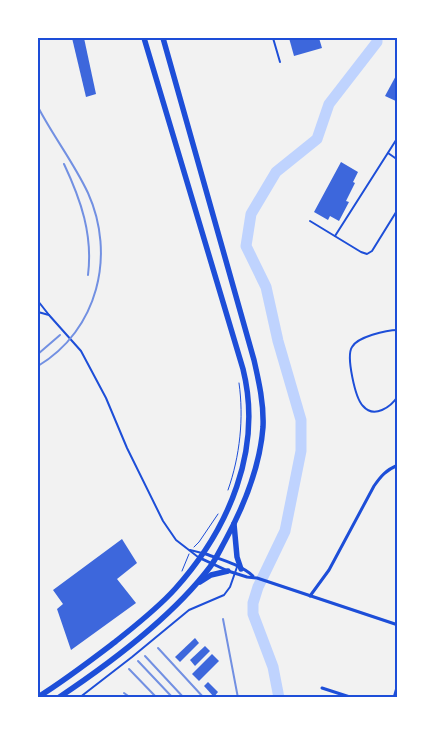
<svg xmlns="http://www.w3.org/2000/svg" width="435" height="735" viewBox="0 0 435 735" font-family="'Crimson Pro',serif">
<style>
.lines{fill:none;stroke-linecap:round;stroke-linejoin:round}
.river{stroke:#bfd3fe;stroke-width:11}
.building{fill:#3d67dc}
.path{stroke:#1d4ed8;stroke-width:1}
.service{stroke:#1d4ed8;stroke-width:2}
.minor{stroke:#1d4ed8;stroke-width:3}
.trunk{stroke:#1d4ed8;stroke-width:5.5}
.rail{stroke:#7290e2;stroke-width:2}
.neatline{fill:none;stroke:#1d4ed8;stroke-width:2}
</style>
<rect width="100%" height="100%" fill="#f2f2f2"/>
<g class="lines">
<path class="river" d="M279,698L273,667L253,614V603L258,587L285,531L301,451V420L278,341L266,287L246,246L251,214L276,172L317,139L329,104L377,42V38"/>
</g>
<g class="building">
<path d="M72,38H84L96,94L86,97Z"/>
<path d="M289,38H319L322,48L294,56Z"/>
<path d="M398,72V102L385,96Z"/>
<path d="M341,162L358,172L353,182L355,183L346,201L349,202L339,221L330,216L328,220L314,212Z"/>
<path d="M122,539L137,563L117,579L136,603L71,650L57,609L63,604L53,590Z"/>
<path d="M195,638L199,643L180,662L175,657Z"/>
<path d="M205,646L210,651L195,666L190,660Z"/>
<path d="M212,654L219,661L199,681L192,674Z"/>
<path d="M208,682L218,692L214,697L204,686Z"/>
</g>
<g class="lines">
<g class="path">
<path d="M228,490C240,456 244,418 239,383"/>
<path d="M194,547L199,542L218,514"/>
<path d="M182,571L189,554"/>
</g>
<g class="service">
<path d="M273,38L280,62"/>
<path d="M388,153L398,160"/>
<path d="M310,221L361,252L367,254L372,251L398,209"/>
<path d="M335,236L398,137"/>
<path d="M38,301L49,315"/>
<path d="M38,312L49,315L81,351L106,398L127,448L163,521L176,540L198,557"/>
<path d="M398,330C386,330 357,337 352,347C346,356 355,398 363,406C374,419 391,407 398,396"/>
<path d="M190,550L202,553"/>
<path d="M79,698L132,657L189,610L224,595L230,587L237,567"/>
</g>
<g class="minor">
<path d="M203,553C219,559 240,564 253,576"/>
<path d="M200,558L228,571L247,577L257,578L398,625"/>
<path d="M310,596L329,570L374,486C381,476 386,470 398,465"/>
<path d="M322,688L353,698"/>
<path d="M394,698L398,684"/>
</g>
<g class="trunk">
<path d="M234,524L237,557L241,569"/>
<path d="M200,582L211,575L228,571"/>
<path d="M38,697C64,681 90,661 115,642C136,625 157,609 175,589C229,529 263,449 243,369L144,38"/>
<path d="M58,698C109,664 173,616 210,567C216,559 220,550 225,541C244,506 260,467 263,427C264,404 259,382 254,360L163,38"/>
</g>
<g class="rail">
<path d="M38,107C53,136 74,163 88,193C116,255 98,330 38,366"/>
<path d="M64,164C81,200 93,235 88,275"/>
<path d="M38,354L60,335"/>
<path d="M223,619L238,698"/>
<path d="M158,648L204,698"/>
<path d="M145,656L184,698"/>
<path d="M138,661L173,698"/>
<path d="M129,669L157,698"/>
<path d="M124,693L131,698"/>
</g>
</g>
<rect width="435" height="735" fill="none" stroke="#ffffff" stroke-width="78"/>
<rect x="39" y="39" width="357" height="657" class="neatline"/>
</svg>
